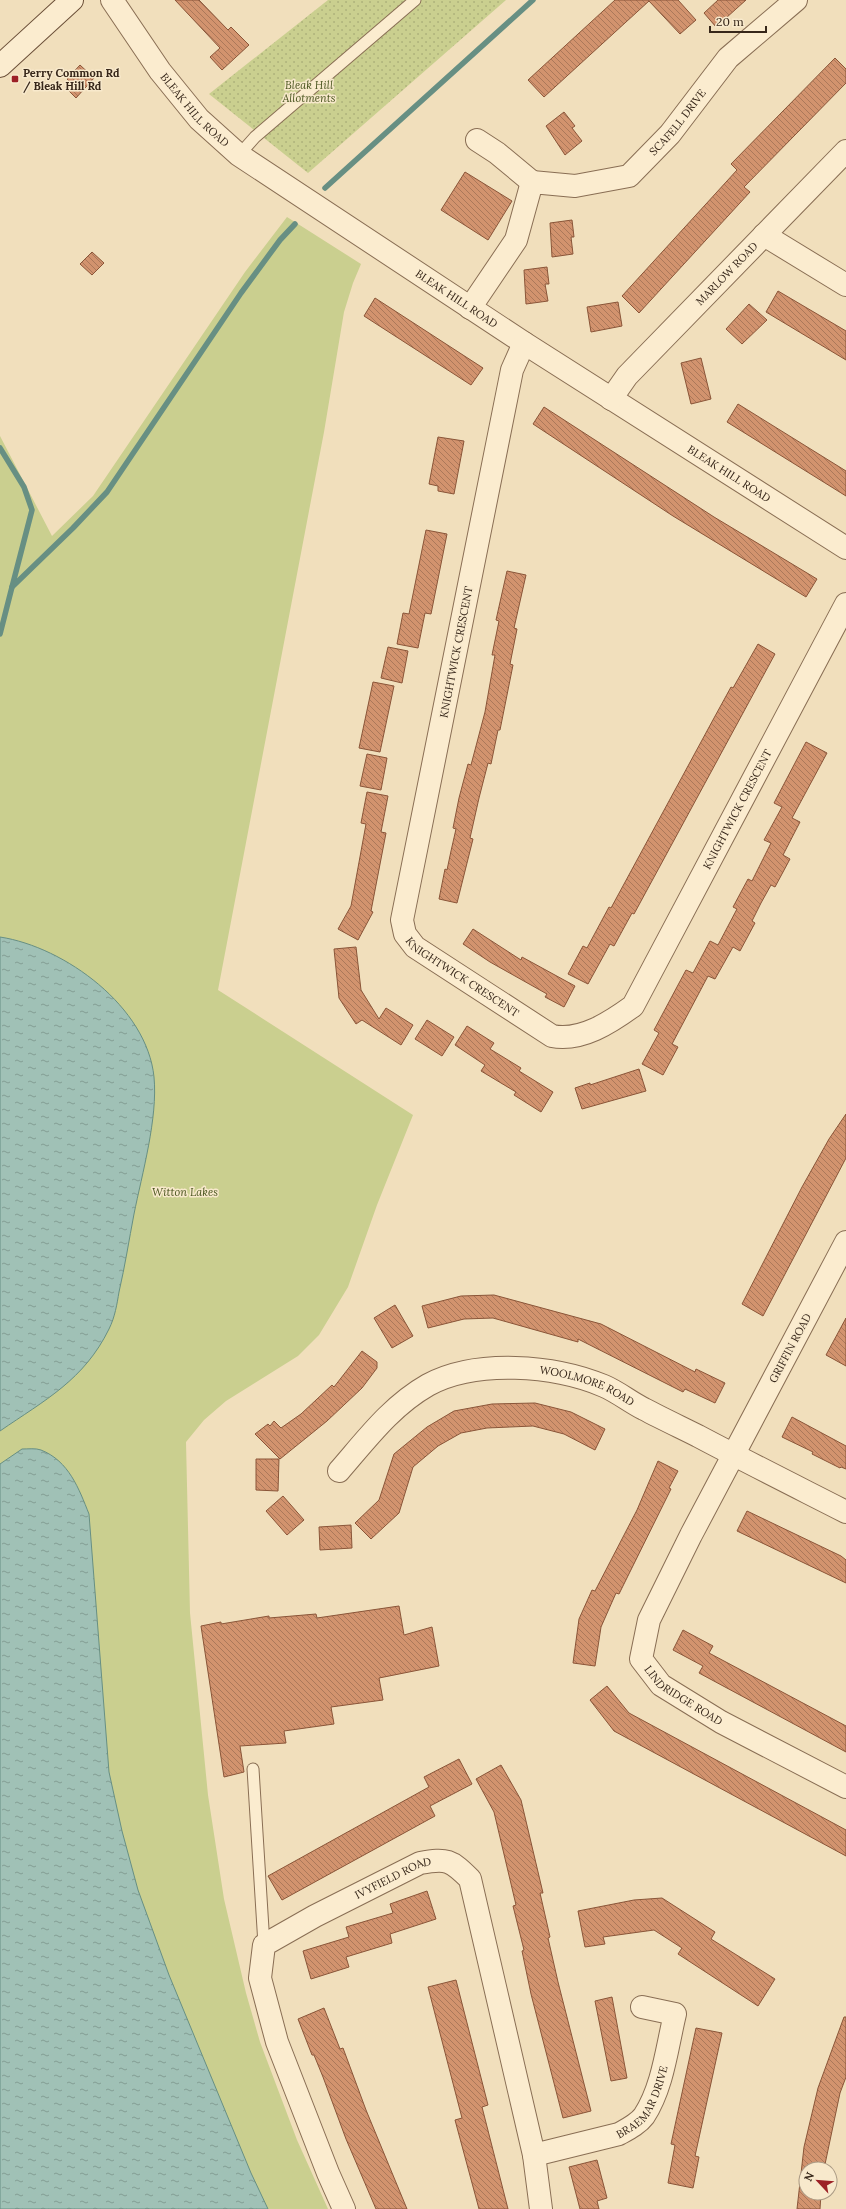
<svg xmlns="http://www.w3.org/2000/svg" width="846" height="2209" viewBox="0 0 846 2209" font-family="Lora,serif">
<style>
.park{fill:#cacf8f}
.garden{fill:url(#garden-dots)}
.water{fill:url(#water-ripples);stroke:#678f83}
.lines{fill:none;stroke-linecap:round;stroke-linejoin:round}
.stream{stroke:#678f83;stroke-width:5.5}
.building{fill:url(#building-back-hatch);stroke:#8a5538}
.lane-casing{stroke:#896e54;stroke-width:13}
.street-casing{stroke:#896e54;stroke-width:24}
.secondary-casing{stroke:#6b4f38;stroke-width:24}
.lane{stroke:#fbeccf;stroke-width:11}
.street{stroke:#fbeccf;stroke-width:22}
.secondary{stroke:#fbeccf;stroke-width:22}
.poi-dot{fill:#9c2026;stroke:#f8e9cc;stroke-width:1.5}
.labels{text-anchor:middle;stroke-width:3;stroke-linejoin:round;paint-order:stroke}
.poi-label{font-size:11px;font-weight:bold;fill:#37271a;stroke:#f8e9cc;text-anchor:start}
.park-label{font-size:11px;font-style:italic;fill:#4a551f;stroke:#f8e9cc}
.street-label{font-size:11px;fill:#37271a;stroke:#f8e9cc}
</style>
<defs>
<pattern id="garden-dots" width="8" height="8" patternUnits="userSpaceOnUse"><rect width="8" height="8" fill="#cacf8f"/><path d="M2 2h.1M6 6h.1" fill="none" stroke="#aeb27b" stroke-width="1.8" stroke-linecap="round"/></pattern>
<pattern id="water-ripples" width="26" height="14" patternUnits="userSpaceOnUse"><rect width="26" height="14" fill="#a0c1b6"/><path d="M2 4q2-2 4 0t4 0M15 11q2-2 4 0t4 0" fill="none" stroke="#839d93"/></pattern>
<pattern id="building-back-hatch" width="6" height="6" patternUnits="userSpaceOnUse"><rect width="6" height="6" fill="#d2936e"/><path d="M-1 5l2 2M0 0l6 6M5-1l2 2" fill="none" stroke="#ab785a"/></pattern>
</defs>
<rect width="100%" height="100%" fill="#f1dfbc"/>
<path class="park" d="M287,217L361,264L353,283L344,312L324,432L218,990L413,1115L377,1205L348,1287L319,1335L298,1356L226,1401L204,1420L186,1442L190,1613L208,1795L224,1899L246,1993L260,2042L297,2140L328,2209H0V436L52,536L93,496L245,272Z"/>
<path class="garden" d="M328,0H506L308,173L209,94Z"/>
<g class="water">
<path d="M0,937C65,947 147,1007 154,1077C158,1118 142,1174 134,1214C129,1240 125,1266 119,1292C117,1304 115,1317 109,1329C84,1380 45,1400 0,1431Z"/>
<path d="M22,1449C28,1449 36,1448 41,1450C69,1461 79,1489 89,1514L109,1772L122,1831L138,1890L169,1975L251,2173L268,2209H0V1464Z"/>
</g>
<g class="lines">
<g class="stream">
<path d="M325,188L533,0"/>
<path d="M0,448L24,487L32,510L12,587"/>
<path d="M0,634L12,587L73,528L107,492L241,293L280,240L295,224"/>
</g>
</g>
<g class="building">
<path d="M175,0H199L228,30L231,27L249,45L222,70L210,57L220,48Z"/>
<path d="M615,0H678L696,20L680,34L649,1L544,97L528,80Z"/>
<path d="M718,0H746L716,27L704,13Z"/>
<path d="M835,58L846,69V83L744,187L750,192L639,313L622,296L737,170L731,164Z"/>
<path d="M80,65L94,78L76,98L65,87L70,82L67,79Z"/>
<path d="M564,112L575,126L572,128L582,141L565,155L546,126Z"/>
<path d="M465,172L512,201L488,240L441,210Z"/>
<path d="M572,220L574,237H571L573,254L552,257L550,223Z"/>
<path d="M92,252L104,263L92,275L80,264Z"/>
<path d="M547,267L549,284H545L548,301L526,304L524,270Z"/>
<path d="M778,291L846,331V360L766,312Z"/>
<path d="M375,298L483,368L471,385L364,316Z"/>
<path d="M618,302L622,326L591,332L587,307Z"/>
<path d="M749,304L767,320L742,344L726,329Z"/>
<path d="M701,358L711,399L691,404L681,363Z"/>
<path d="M738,404L846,471V496L727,422Z"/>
<path d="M544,407L714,517L817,579L806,597L673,516L533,424Z"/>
<path d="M438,437L464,441L454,494L438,491V486L429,484Z"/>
<path d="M426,530L447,534L431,614L425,613L418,648L397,644L403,613L409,614Z"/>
<path d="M507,571L526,575L514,628L517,629L510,664L513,665L500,730H498L491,764L488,763L479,798L470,838L473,839L457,903L439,899L445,869L447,870L451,851L456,829L453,828L459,798L468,764L471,765L485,712L495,655H492L499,621L496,620Z"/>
<path d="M758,644L775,654L634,914L632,913L614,946L610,944L588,984L568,974L583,946L587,948L609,907L611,908L714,718L731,687L733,688Z"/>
<path d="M388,647L408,651L402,683L381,678Z"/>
<path d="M373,682L394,686L380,752L359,748Z"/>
<path d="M806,742L827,753L792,818L800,822L783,855L790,859L775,887L771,885L761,903L752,921L755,923L740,951L733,947L715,979L708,976L672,1044L678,1047L663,1075L642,1064L659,1033L654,1030L686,970L693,973L710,941L718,945L737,909L733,907L748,879L752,881L771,843L764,840L782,807L774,803Z"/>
<path d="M367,754L387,758L381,790L360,786Z"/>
<path d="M367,792L388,796L381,832L386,833L371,911L373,912L358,940L338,929L351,906L366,824L361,823Z"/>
<path d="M473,929L521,960L522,957L575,986L564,1007L545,997L547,994L490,962L463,944Z"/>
<path d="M356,947L361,990L379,1019L386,1008L413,1025L401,1045L362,1020L356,1024L339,998L334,949Z"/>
<path d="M427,1020L454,1037L442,1056L415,1039Z"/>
<path d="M467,1026L494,1043L490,1049L521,1068L519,1071L553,1092L541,1112L514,1095L516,1092L481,1071L485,1065L455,1045Z"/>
<path d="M639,1069L646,1091L582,1109L575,1088L590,1083V1085Z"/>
<path d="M846,1114V1158L763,1316L742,1304L802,1187L829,1139Z"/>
<path d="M494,1295L601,1324L695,1372L696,1369L725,1383L715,1403L685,1389L683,1392L578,1339V1342L493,1318L464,1319L428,1328L422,1306L461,1296Z"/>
<path d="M395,1305L413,1336L392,1348L374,1318Z"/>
<path d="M846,1318V1366L826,1355Z"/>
<path d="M362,1351L377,1362V1368L362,1388L327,1421L280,1459L255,1434L268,1424L270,1426L274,1421L281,1428L301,1414L332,1385L334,1387Z"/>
<path d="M535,1403L571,1412L605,1429L595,1450L564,1434L533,1426L487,1428L461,1433L438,1446L413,1467L399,1513L371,1539L355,1523L379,1500L394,1454L427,1427L454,1411L492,1404Z"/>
<path d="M792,1417L846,1446V1469L841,1467L840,1468L812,1454L813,1452L782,1437Z"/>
<path d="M256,1459H279L278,1491L256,1490Z"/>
<path d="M658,1461L678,1471L669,1488L671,1489L619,1594L616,1593L601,1627L595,1666L573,1663L579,1619L592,1590L595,1591L637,1510Z"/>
<path d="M283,1496L304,1520L287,1535L266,1511Z"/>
<path d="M747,1511L841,1556L846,1560V1583L737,1531Z"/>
<path d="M351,1525L352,1548L320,1550L319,1527Z"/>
<path d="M399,1606L404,1635L432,1627L439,1666L379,1678L383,1700L331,1707L334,1724L284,1731L286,1743L240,1746L244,1772L224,1777L201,1626L221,1622V1624L269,1616V1618L316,1614L317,1618Z"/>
<path d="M683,1630L713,1646L709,1653L846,1726V1752L699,1673L703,1666L673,1650Z"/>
<path d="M607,1686L629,1713L846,1830V1856L614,1731L590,1700Z"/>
<path d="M459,1759L472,1784L430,1806L435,1816L282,1900L268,1876L429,1787L424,1777Z"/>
<path d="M501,1765L521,1800L543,1893H540L550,1937L548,1938L558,1982L591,2111L563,2118L531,1994L522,1951L524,1950L513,1906L516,1905L494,1812L476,1779Z"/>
<path d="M427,1891L436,1919L390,1934L392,1943L346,1957L349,1967L311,1979L303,1951L349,1937L346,1927L393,1913L390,1904Z"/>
<path d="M662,1898L715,1932L711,1939L775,1979L758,2006L678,1954L682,1948L654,1930L603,1937L605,1944L585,1947L578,1911L634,1900Z"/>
<path d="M456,1980L488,2105L482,2107L508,2209H479L455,2120L462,2118L428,1987Z"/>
<path d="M612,1997L627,2078L611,2081L595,2001Z"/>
<path d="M324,2008L340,2049L343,2048L366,2110L407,2209H376L346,2139L323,2077L314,2055H312L298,2019Z"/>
<path d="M844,2017H846V2077L840,2093L824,2169H806V2193H821L820,2209H797L804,2147L818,2088Z"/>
<path d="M696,2028L722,2033L695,2156L699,2157L693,2188L668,2183L675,2145L671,2144Z"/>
<path d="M597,2160L607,2198L597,2201L599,2209H580L569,2167Z"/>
</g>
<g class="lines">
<defs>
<g id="lane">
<path d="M239,155L255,137L415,0"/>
<path d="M253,1769L264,1945"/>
</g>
<g id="street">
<path id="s1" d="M112,0L160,71L199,119L239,155L524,343L846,548"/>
<path d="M477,140L497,153L532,182"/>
<path d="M764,235L846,285"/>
<path id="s2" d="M470,308L516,240L532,182L575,186L629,176L670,134L728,58L796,0"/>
<path id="s3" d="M524,343L512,370L402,920L405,934L415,947L552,1036C581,1042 611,1022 633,1006L846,604"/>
<path id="s4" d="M611,399L627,376L846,151"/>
<path id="s5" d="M846,1242L691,1535L649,1620L641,1659L661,1685L721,1722L846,1787"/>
<path id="s6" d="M339,1471C366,1440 391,1406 428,1385C476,1359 554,1365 604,1386C618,1392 630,1402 644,1409C661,1418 680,1427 698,1436C747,1462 797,1487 846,1512"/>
<path id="s7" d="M534,2155L619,2134C628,2129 638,2124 644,2116C663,2087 667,2047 675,2014L642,2007"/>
<path id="s8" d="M344,2209L328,2173L277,2042L260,1978L264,1945L315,1916L420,1863C447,1858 451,1860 470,1879L534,2155L541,2209"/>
</g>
<path id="secondary" d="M0,66L72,0"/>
</defs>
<use href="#lane" class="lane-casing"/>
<use href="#street" class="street-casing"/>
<use href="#secondary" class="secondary-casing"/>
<use href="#lane" class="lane"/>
<use href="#street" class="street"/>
<use href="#secondary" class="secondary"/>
</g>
<rect class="poi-dot" x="11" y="75" width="8" height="8" rx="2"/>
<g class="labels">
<g class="poi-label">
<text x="23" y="77">Perry Common Rd<tspan x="23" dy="13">/ Bleak Hill Rd</tspan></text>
</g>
<g class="park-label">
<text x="309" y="89">Bleak Hill<tspan x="309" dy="13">Allotments</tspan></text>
<text x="185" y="1196">Witton Lakes</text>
</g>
<g class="street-label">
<text dy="4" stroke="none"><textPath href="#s1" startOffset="138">BLEAK HILL ROAD</textPath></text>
<text dy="4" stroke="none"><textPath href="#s2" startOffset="313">SCAFELL DRIVE</textPath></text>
<text dy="4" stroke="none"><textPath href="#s4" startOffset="171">MARLOW ROAD</textPath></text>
<text dy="4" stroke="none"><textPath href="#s1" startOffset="462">BLEAK HILL ROAD</textPath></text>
<text dy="4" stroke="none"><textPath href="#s1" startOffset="786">BLEAK HILL ROAD</textPath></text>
<text transform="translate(456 652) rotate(-79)" y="4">KNIGHTWICK CRESCENT</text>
<text dy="4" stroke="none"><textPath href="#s3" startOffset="1096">KNIGHTWICK CRESCENT</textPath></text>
<text dy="4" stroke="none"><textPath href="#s3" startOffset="677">KNIGHTWICK CRESCENT</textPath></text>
<text transform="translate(790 1348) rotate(-62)" y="4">GRIFFIN ROAD</text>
<text dy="4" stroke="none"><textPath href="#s6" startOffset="289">WOOLMORE ROAD</textPath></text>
<text dy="4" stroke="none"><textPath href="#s5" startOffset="523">LINDRIDGE ROAD</textPath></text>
<text dy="4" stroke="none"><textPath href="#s8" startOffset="425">IVYFIELD ROAD</textPath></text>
<text dy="4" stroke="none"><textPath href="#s7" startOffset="129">BRAEMAR DRIVE</textPath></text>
</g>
</g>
<g transform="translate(818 2181) rotate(296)"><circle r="19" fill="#f8e9cc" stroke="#ab9b85"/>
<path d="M0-3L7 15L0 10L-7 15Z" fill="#9c2026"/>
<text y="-6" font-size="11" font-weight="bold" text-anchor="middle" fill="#37271a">N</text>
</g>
<path d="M710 26v6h56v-6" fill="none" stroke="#37271a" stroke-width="2"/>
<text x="716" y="26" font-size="12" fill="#37271a" stroke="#f8e9cc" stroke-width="3" paint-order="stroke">20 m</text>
</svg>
